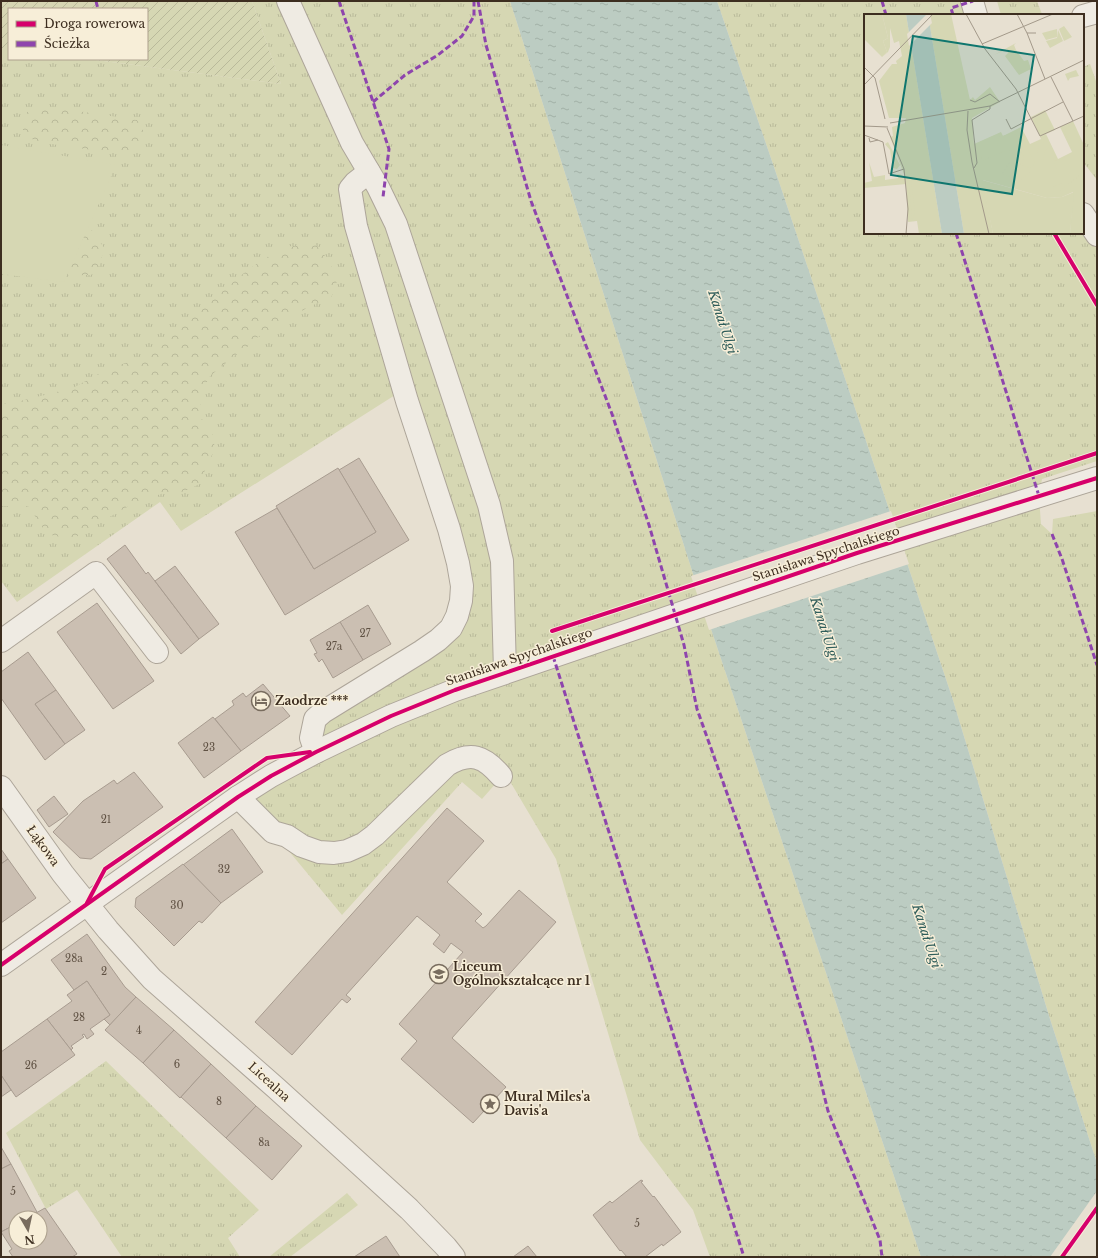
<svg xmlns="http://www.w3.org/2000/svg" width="1098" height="1258" viewBox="0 0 1098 1258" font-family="'Libre Baskerville',serif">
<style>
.grass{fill:url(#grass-tufts)}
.forest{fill:url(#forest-crowns)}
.park{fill:#d6d7b3}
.garden{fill:url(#garden-furrows)}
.water{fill:url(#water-ripples)}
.pier{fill:#e7e0d1}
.building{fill:#cbbfb2;stroke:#a89c90}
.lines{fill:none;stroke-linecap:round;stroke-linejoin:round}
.minor-casing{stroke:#ada599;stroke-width:24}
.minor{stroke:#efebe3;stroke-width:22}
.quiet{stroke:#8e44ad;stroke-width:3;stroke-dasharray:6 3;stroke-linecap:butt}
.cycleway-casing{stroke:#f7eed8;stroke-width:6}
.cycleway{stroke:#d6006c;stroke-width:4}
.labels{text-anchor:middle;stroke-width:3;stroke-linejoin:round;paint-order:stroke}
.number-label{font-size:10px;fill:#605244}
.street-label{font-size:12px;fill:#3d2e20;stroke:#f7eed8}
.poi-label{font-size:12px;font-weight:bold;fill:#3d2e20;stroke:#f7eed8;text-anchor:start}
.water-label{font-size:13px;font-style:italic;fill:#2f5d5a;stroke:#f7eed8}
.inset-road{fill:none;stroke:#a3998a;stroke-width:1}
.view{fill:#0f766e;fill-opacity:0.15;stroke:#0f766e;stroke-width:2}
.inset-edge{fill:none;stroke:#3d2e20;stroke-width:2}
</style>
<defs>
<pattern id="grass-tufts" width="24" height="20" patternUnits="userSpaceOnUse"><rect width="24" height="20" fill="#d6d7b3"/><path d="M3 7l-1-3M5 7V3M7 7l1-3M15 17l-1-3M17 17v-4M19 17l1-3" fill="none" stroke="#b9b99a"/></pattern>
<pattern id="forest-crowns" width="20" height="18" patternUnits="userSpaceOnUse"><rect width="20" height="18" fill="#d6d7b3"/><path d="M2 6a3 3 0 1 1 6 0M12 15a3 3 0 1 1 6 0" fill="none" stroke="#b9b99a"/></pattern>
<pattern id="garden-furrows" width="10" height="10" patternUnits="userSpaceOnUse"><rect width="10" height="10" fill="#d6d7b3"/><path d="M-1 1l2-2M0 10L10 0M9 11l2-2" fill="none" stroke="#b9b99a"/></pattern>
<pattern id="water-ripples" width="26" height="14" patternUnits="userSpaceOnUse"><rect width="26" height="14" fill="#bcccc2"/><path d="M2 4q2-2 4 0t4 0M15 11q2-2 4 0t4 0" fill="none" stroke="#a2b0a6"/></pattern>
</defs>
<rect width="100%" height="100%" fill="#e7e0d1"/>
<g class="grass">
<path d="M252,1H510L703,605L921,1257H710L693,1210L640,1140L556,859L505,773L482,799L462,782L342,915L273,832L238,797L316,752L315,719L422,651L461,601L403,390L181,531L160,502L17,602L1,581V51H9V59H88L281,84Z"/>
<path d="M717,1H974L976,15H865V233H1083L1097,235V461L1042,479L1039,496L1041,524L1052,534L1053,519L1097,511V1163L1050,1019L952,697L774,167Z"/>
<path d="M997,1H1037L1042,14L1001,15Z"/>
<path d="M1090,64L1097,84V180L1083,162V67Z"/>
<path d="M106,1061L259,1210L228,1238L240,1257H122L77,1190L46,1209L6,1133Z"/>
<path d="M347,1193L358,1205L290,1257H269Z"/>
</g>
<g class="forest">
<path d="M37,108L71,110L137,120L145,134L148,143L125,152H105L52,144C41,144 33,140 23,134V124L25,113Z"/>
<path d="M88,212L91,229L104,248L100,265L91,275L41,276L1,275V225Z"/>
<path d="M315,244L327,258L338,278L331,298L315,304L286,319L258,337L210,376L200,395L201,418L211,429L215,448L199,484L190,489L179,493H164L136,502L81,533L73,540L47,534L28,506H1V403L8,404L73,388L100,373L143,356L249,269L283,247Z"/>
</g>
<path class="park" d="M1,145L116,165L64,282L1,274Z"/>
<path class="garden" d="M1,1H252L281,84L88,59H147V9H9V51H1Z"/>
<path class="water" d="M510,1H717L774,167L952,697L1050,1019L1097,1163V1257H921L703,605Z"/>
<g class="pier">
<path d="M891,511L909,564L709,630L691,576Z"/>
<path d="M1097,1191V1257H1050Z"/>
</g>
<g class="building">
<path d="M359,458L409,540L285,615L235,532L277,508L314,569L376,532L339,470Z"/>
<path d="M338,468L376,532L314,569L276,506Z"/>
<path d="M125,545L146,574L148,572L199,639L181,654L107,559Z"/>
<path d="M175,566L219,624L199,639L155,581Z"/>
<path d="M97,603L154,681L113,709L57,632Z"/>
<path d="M368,605L391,644L363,660L340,622Z"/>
<path d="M340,622L363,660L333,678L322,659L319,662L314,654L317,653L310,640Z"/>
<path d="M28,652L56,690L35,704L65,744L45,760L1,698V672Z"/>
<path d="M263,684L290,716L241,751L215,719L234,705L232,701L243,693L246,697Z"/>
<path d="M56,690L85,730L65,744L35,704Z"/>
<path d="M213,717L241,751L204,778L178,743Z"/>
<path d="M134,772L163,807L91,859L80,858L53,832L83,801L114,780L117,784Z"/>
<path d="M54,796L68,814L49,827L37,810Z"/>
<path d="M447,808L484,841L447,882L482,914L475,921L483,928L486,926L519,890L556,922L452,1038L506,1087L473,1123L401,1059L417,1041L399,1024L463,952L451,943L444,953L433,944L440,935L417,916L346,995L351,999L347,1003L342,999L292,1055L255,1022Z"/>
<path d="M232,829L263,872L221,903L183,865Z"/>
<path d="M1,849L8,859L1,864Z"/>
<path d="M8,859L36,898L1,923V864Z"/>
<path d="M183,864L221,903L202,923L199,921L174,946L135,907L136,898Z"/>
<path d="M87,934L125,987L136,997L110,1025L104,1019L110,1015L87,981L74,990L51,960Z"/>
<path d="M87,981L110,1015L90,1029L94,1034L87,1039L84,1034L82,1035L84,1037L71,1046L73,1048L71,1050L47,1019L72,1001L67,995Z"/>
<path d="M136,997L174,1030L143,1063L105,1030Z"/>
<path d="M47,1019L75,1055L16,1097L1,1075V1052Z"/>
<path d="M174,1030L211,1064L180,1098L143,1063Z"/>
<path d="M211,1064L256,1106L226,1138L181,1097Z"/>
<path d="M1,1075L11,1090L1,1097Z"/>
<path d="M256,1106L302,1146L272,1180L226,1138Z"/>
<path d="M1,1147L11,1164L1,1169Z"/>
<path d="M11,1164L37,1212L27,1218H16V1224L1,1232V1169Z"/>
<path d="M641,1180L643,1181L641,1182L653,1197L654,1196L681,1232L663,1246L662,1244L645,1257H627L621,1250L620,1251L593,1215L610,1201L612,1203Z"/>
<path d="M45,1208L77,1254L72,1257H13L9,1251L12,1249L1,1232L16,1224V1242H40V1218H27Z"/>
<path d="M386,1236L400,1257H354Z"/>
<path d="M528,1246L537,1257H513Z"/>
</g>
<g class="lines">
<defs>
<g id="minor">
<path d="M288,1L352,143L378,187L396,224L489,505L502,561L505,672"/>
<path d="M972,1L976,15"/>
<path d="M1083,16L1097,12"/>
<path d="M1083,214L1097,235"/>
<path d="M1,641L96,573L157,652"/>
<path d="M316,752L311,738L315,719L323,712L422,651L438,640L451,628L457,616L461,601L462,586L458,563L449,529L407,401L356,226L350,189L355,183L369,172"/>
<path d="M1,787L63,874L108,930L152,979L276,1088L409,1209L446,1247L454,1257"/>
<path d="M238,797L273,832L287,836L302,846L319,852L334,853L347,851L363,844L375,835L447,765C471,751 484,756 501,776"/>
<path d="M1,965L238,797L271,776L316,752L391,716L455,690L857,553L1097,478"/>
</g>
</defs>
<use href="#minor" class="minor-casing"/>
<use href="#minor" class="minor"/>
<g class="quiet">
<path d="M96,1L98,9"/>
<path d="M339,1L389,149L383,197"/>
<path d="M478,1L486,45L531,201L612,414L649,525L684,645L697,709L785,956L811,1042L828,1111L880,1240L882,1257"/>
<path d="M882,1L886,15"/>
<path d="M953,15L951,8L973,1"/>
<path d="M373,102L405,75L438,55L462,36L474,16V1"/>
<path d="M956,233L1039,496"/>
<path d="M1052,534L1062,559L1097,665"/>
<path d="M553,656L744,1257"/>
</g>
<defs>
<g id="cycleway">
<path d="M1054,233L1097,305"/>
<path d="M552,631L1097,453"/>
<path d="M87,903L105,869L267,758L310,752"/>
<path d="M1,965L238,797L271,776L316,752L391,716L455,690L857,553L1097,478"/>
<path d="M1062,1257L1097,1208"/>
</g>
</defs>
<use href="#cycleway" class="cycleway-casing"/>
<use href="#cycleway" class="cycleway"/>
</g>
<defs>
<symbol id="hotel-ring" viewBox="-11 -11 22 22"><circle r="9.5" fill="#f7eed8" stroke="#786c5e" stroke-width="1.5"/><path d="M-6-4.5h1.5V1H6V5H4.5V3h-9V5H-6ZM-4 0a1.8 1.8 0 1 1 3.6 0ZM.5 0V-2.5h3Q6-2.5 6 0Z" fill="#786c5e"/></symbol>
<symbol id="school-ring" viewBox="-11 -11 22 22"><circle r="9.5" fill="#f7eed8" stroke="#786c5e" stroke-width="1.5"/><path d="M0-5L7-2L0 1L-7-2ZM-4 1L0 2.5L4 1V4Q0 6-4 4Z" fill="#786c5e"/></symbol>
<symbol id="sight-ring" viewBox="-11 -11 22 22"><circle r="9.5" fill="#f7eed8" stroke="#786c5e" stroke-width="1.5"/><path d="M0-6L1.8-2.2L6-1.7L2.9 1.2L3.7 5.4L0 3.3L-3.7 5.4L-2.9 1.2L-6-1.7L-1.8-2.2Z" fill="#786c5e"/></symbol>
</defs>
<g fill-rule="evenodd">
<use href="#hotel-ring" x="250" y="690" width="22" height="22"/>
<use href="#school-ring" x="428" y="963" width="22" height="22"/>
<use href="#sight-ring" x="479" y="1093" width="22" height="22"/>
</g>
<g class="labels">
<g class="number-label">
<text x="365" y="637">27</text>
<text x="334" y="650">27a</text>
<text x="209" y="751">23</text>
<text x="106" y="823">21</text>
<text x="224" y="873">32</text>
<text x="177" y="909">30</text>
<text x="74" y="962">28a</text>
<text x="104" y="975">2</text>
<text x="79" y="1021">28</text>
<text x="139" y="1034">4</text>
<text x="177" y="1068">6</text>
<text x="31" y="1069">26</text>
<text x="219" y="1105">8</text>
<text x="264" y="1146">8a</text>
<text x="13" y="1195">5</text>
<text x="637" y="1227">5</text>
</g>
<g class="street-label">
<text transform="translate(826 554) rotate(-18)" y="4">Stanisława Spychalskiego</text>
<text transform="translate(519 657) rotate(-19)" y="4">Stanisława Spychalskiego</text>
<text transform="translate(43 846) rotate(54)" y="4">Łąkowa</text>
<text transform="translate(269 1082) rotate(42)" y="4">Licealna</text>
</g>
<g class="poi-label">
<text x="275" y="705">Zaodrze ***</text>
<text x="453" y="971">Liceum<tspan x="453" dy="14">Ogólnokształcące nr 1</tspan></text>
<text x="504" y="1101">Mural Miles'a<tspan x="504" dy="14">Davis'a</tspan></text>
</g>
<g class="water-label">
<text transform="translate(723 322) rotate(72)" y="5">Kanał Ulgi</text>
<text transform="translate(825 629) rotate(72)" y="5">Kanał Ulgi</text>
<text transform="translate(927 936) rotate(72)" y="5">Kanał Ulgi</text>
</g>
</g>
<g transform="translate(864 14)">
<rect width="220" height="220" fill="#e7e0d1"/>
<path d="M18,0H42L78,220H55L53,207L44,208L42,170L0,174V169L8,167L5,148L10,163L21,161V166L34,164L33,160H36L41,163L26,123L29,122L28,113L41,109L42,104H25L15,67L28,50H33L32,47L38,42L35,27L30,29L26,14V33L24,38L18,43L23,38L19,27L24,24ZM64,0H87L106,86L109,83L111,86L126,73L136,88L108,104L110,130L137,118L139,122L157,113L166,130L177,125L167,103L181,96L191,116L182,120L194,145L208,138L196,113L209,107L220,131V220H206L209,178L198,183L183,184L119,166L129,220H100ZM200,12L208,23L200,27L195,15ZM193,15V23L182,26L178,19ZM194,16L199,27L186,34L182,27L193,24ZM152,29L150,31L152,36L160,47L164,46L167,55L155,61L141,42L144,39L143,35L130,41ZM212,56L215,62L206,64L204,67L201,60ZM24,128L36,151L33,155L29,154L26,136L21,130Z" fill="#d6d7b3"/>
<path d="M173 111a7 7 0 1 1 14 0a7 7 0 1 1-14 0ZM207,111L220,133V150L216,161L206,169L195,177H189V173L198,169L189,146L195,147L209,138L200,116ZM149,119L160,127L171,149L168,153L142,157L143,148L158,150L160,142L154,135L138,138L118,147L117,141L133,133L135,123ZM180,128H184L186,132L181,137L179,147L176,149L173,147V139L175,131ZM47,167L51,199L48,206L45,168Z" fill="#d6d7b3"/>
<path d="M146,148L167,154V158L156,166L138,160Z" fill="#d6d7b3"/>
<path d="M0,0H18L24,24L19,27L23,38L18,43L0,25ZM118,166L183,184L198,183L210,178L206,220H129Z" fill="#d6d7b3"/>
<path d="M42,0H64L100,220H78Z" fill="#bcccc2"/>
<path d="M63,0H66L68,9L45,32L43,20Z" fill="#e7e0d1"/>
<path class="inset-road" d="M102,0L121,35L152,75L176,122L220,102M153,0L163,19H172M163,19L181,65M118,30L189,0M0,53L11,64L21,105M187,63L209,107M0,71L69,0M106,86L111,88L126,80L136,88M104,97L103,116L108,148L125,220M142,105L147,115L199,88M26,109L126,92L220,46M0,112L24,113M23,114L40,155L44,195L42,220M0,121L19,128L25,160L40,155M5,124L6,128L14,126M110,154L113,149L108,106L126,95V92"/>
<path class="view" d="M49,22L170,41L148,180L27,161Z"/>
<rect width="220" height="220" class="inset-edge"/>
</g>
<rect width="1098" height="1258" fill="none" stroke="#3d2e20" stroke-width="4"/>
<rect x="8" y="8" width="140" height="52" fill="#f7eed8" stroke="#ada18e"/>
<rect x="16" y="21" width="20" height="6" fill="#d6006c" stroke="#ada18e"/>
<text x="44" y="28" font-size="12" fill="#3d2e20">Droga rowerowa</text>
<rect x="16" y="41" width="20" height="6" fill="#8e44ad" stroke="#ada18e"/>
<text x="44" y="48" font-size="12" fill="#3d2e20">Ścieżka</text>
<g transform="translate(28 1230) rotate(171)"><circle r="19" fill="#f7eed8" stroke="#ada18e"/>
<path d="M0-3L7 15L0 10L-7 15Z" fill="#786c5e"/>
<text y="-6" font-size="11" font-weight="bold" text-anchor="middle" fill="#3d2e20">N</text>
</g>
</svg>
